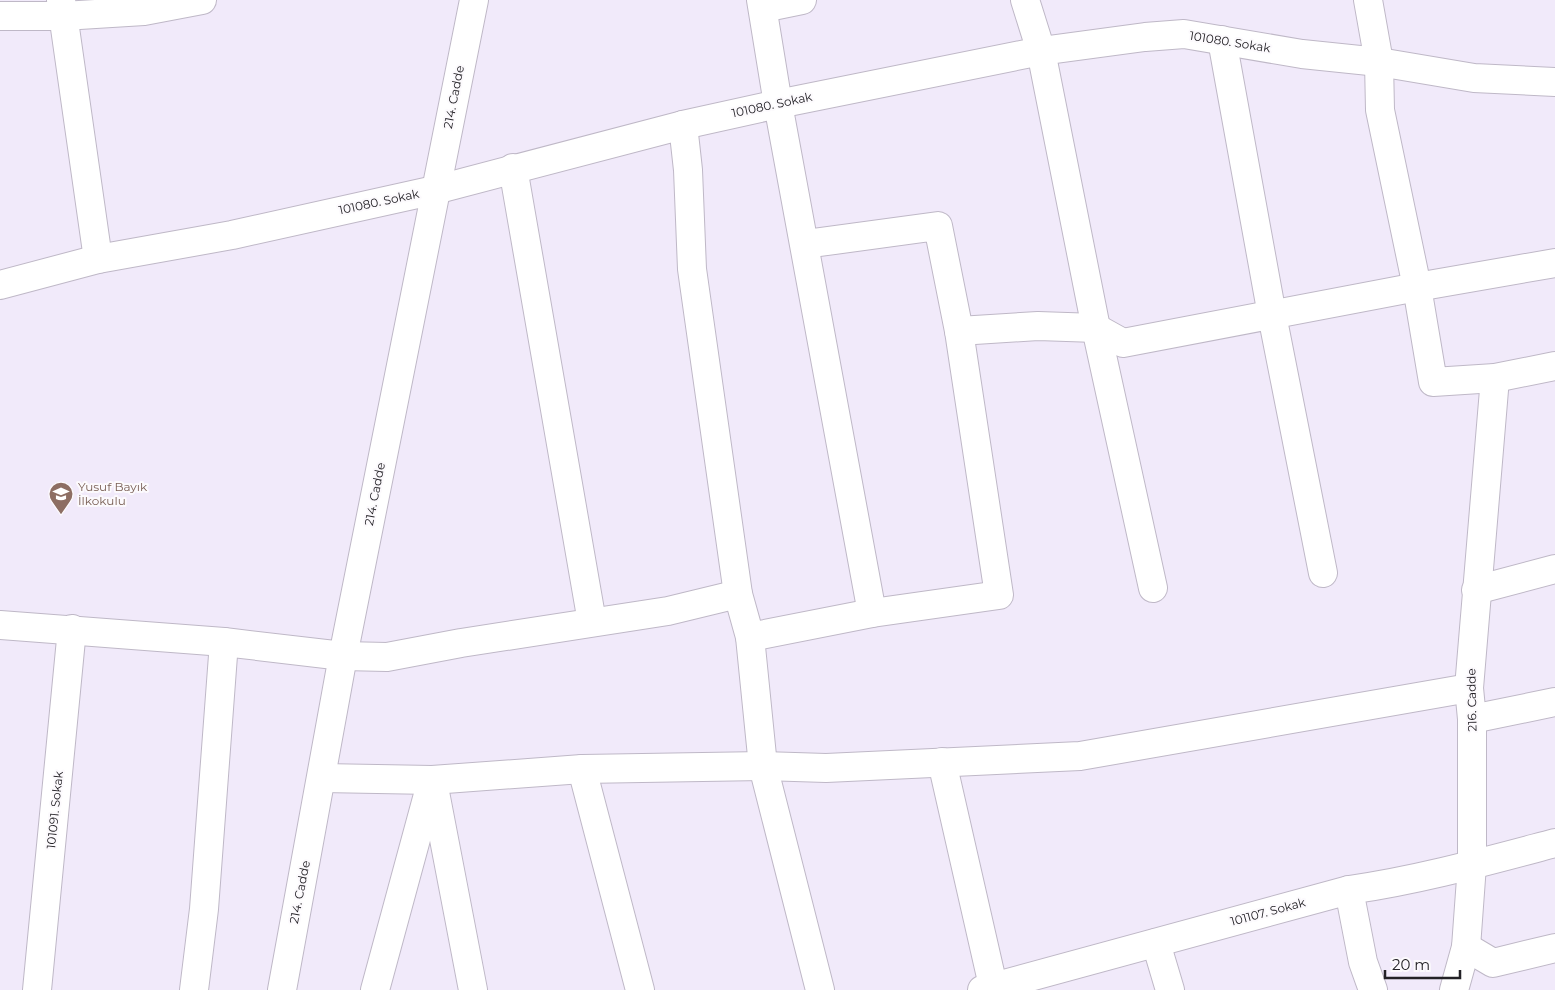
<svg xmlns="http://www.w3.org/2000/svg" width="1555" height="990" viewBox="0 0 1555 990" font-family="Montserrat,sans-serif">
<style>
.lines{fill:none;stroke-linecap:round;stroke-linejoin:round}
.minor-casing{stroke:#bfb8c7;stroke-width:30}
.minor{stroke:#fff;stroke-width:28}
.labels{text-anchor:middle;stroke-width:4;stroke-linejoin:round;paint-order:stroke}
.street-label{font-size:12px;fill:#232126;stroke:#fcfafd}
.education-label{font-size:12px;fill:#785e54;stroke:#fcfafd;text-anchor:start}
</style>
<rect width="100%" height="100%" fill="#f1eafa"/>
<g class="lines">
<defs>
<g id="minor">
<path d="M61,0L98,259"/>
<path d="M761,0L778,104L872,613"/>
<path d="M1025,0L1041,51L1096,328L1153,588"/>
<path d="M1368,0L1379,62L1380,110L1417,287L1433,382L1495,378L1555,366"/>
<path d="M763,8L802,0"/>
<path d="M0,16H63L144,11L202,0"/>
<path d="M1222,40L1272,315L1323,573"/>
<path d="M683,125L688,170L692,269L738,594L750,637L763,766L820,990"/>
<path d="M513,168L592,622"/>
<path d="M0,285L98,259L232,235L435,190L683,125L778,104L1041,51L1145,37L1184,34L1302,54L1379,62L1474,78L1555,82"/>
<path d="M959,331L1038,326L1096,328L1123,343L1417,287L1555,263"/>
<path d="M1476,590L1555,569"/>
<path d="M0,625L224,642L343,656L387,657L461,643L668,611L738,594"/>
<path d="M750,637L872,613L999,595L959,331L938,226L805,244"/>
<path d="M1472,719L1555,702"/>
<path d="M942,762L994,990"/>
<path d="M582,769L640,990"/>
<path d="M322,778L432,780L582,769L763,766L826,768L1080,756L1469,688"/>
<path d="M434,787L473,990"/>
<path d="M1349,890L1363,962L1373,990"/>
<path d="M1156,943L1170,990"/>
<path d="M1466,947L1493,963L1555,948"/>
<path d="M37,990L72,629"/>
<path d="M194,990L204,909L224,642"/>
<path d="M282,990L343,656L474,0"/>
<path d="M375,990L432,780"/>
<path d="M982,990L1349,890C1419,880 1487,861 1555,843"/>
<path d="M1454,990L1466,947L1472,865V719L1469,688L1495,378"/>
</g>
</defs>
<use href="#minor" class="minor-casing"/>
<use href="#minor" class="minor"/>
</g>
<defs>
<symbol id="school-pin" viewBox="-11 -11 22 30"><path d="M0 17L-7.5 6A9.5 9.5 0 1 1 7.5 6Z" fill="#8d6e63" stroke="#fcfafd"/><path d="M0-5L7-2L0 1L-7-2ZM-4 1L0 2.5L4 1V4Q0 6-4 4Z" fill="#fff"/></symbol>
</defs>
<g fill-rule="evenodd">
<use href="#school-pin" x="47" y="480" width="28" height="38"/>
</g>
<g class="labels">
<g class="street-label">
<text transform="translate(1230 42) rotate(9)" y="4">101080. Sokak</text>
<text transform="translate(454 97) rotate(-79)" y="4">214. Cadde</text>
<text transform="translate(772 105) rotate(-12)" y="4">101080. Sokak</text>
<text transform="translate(379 202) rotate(-12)" y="4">101080. Sokak</text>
<text transform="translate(375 494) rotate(-79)" y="4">214. Cadde</text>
<text transform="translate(1472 700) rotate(-91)" y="4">216. Cadde</text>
<text transform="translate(55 810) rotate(-84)" y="4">101091. Sokak</text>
<text transform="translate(300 892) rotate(-79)" y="4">214. Cadde</text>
<text transform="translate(1268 912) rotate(-15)" y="4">101107. Sokak</text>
</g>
<g class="education-label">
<text x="78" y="491">Yusuf Bayık<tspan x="78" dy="14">İlkokulu</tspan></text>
</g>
</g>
<path d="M1385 970v8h75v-8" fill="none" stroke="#232126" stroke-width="2.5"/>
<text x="1392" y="970" font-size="15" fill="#232126" stroke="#fcfafd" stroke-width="4" paint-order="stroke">20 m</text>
</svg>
